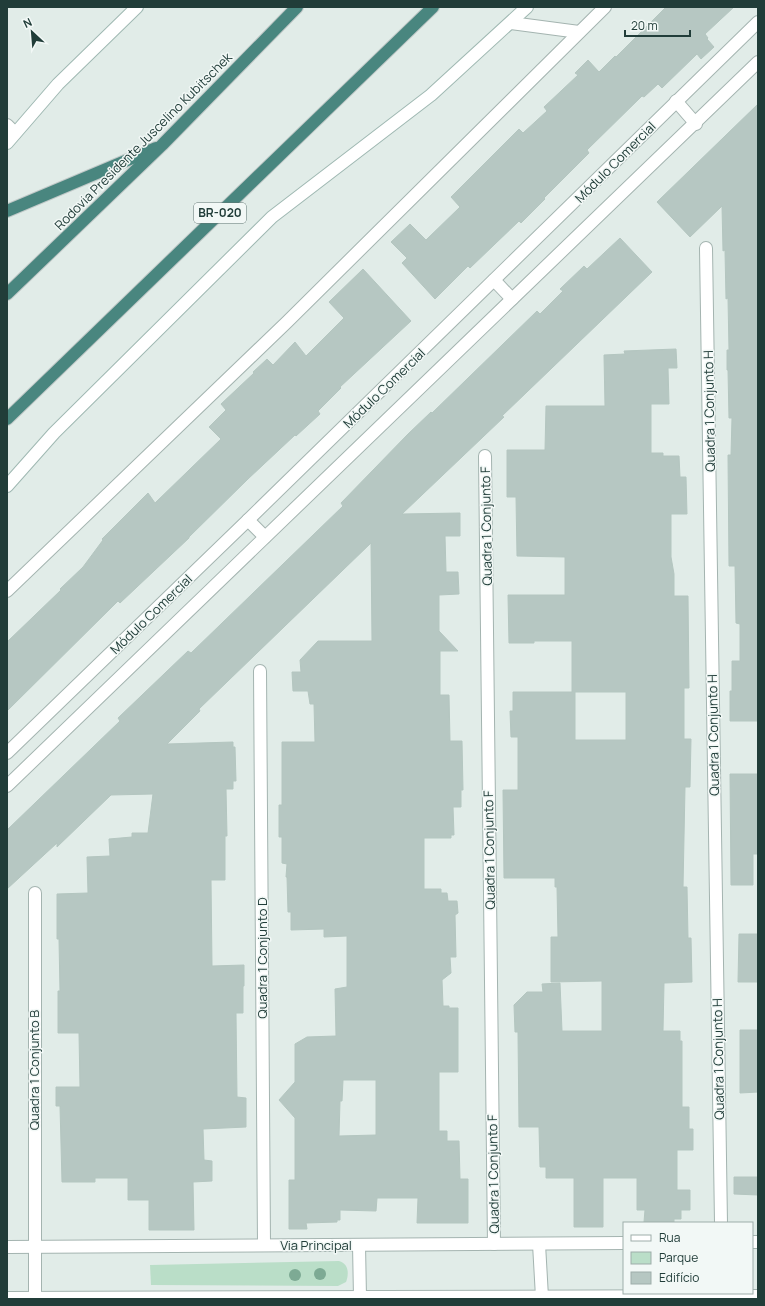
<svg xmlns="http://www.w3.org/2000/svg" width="765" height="1306" viewBox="0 0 765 1306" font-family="Manrope,sans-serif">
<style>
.green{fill:#badec8}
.building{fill:#b6c7c2;stroke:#b4c6c0;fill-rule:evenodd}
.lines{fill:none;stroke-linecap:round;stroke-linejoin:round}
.service-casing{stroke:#a4b4b0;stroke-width:14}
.minor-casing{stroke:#a4b4b0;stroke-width:14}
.tertiary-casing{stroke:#a4b4b0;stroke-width:14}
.secondary-casing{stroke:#9fb8b2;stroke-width:14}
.trunk-casing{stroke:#c1c9c8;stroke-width:14}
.service{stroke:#fff;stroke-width:12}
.minor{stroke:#fff;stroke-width:12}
.tertiary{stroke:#fff;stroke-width:12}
.secondary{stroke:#fff;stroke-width:12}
.trunk{stroke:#49867f;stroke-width:12}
.tree{fill:#7daa94}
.labels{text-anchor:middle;stroke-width:3;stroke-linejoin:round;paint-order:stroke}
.shield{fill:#f2f8f6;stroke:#607572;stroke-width:1}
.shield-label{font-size:12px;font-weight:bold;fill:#213d39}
.street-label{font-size:13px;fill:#213d39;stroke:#f2f8f6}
</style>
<rect width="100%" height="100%" fill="#e1ece8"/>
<path class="green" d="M339,1261C349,1264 349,1274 346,1282L338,1286L151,1285L150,1265Z"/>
<g class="building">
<path d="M666,7H734L705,34L708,38L707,39L714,47L701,59L697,54L662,88L658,84L644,97L642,96L587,150L589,153L544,198L545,199L521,223L519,221L470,268L468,266L435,299L402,263L407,258L391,242L410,224L426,240L460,207L451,197L519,129L523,133L547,111L544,107L578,75L575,73L588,60L599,72L615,56L616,57Z"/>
<path d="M758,104V721H730V691H732V661H740V624L736,623L735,566H729L728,455H731L732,418H729L728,370H727V350H729L728,298L726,299L725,250L723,251L722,206L690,237L657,202Z"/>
<path d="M620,238L652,272L502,416L504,417L402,514L460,513V536H445L446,572H458L459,594L439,595V631L458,651H440V695H449L450,741H462L463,790H461V807H453L454,835H451V838H424V889H441V893H447L448,901H457L458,913L455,915L456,957H450L451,973L442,980L443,1006H449V1008H458V1072H439V1131H447V1141H459L460,1179H468V1223H417L418,1198H377L376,1211L340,1210V1220H337V1222L306,1223L307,1229H289V1180H295V1118L279,1100L295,1082V1044L307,1037L336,1036L335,989L347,987V936L324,937V929L291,930V912H288L287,877H286L287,864L282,863V837H279V805H282V742H315L314,704H310L308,691H293L292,672H301L300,660L318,641H372L371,543L199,709L200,711L167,744L233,742V747H235L236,781H233V789H226L227,836H225V880H211L212,966L244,965V986H243V1013H236L237,1097L246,1098V1127L203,1129L204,1160L212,1161V1181L193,1182L194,1230H149V1200H128V1178H95V1182H62L60,1106H56V1087H80L79,1033H58V991H60L59,939H57V894L88,893L87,857L110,856L109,839L132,837V833H148L153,794L111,795L57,847V843L7,889V830L120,721L118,718L188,651L191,653L343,506L341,503L408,434L431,412L432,413L537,311L540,314L563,291L560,289L584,266L587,269ZM343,1080H376V1135L339,1136L340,1101H342Z"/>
<path d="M363,269L411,321L340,387L341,388L318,411L320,414L296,436L295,435L248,479L189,537V538L120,603L118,601L7,711V642L61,590L60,589L83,567L103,540L102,539L148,493L155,503L221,439L209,427L226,410L221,404L254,373L253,372L267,359L273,365L295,342L306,356L344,318L329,302Z"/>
<path d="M676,349L677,368H668L669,404H651V453H663V456H679L680,477H686L687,514H671V557L674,574V596H688L689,688H684V739H691L690,787H685L683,887H687L688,938H691L692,982L664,983L663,1031H680V1041H682V1107H689V1129H693V1150H677V1190H690V1210H681V1219H674V1222H644L645,1210H637V1178H603V1227H574V1178H546V1167H540L539,1127H519L518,1032H515L514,1005L527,992H543L542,984L560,983L562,1031H602V981L551,982V937H558L557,887H555V878H504L503,790H518V737H511L510,711H513V692H572V641H534V643H509L508,595H565V557L517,556L516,497H507V450H545L546,406H605L604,355L625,354L624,351ZM575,692H626V740H575Z"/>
<path d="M730,774H758V854H753V885H731Z"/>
<path d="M739,934H758V982H738Z"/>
<path d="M740,1030H758V1092L740,1093Z"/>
<path d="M734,1177H758V1195L734,1194Z"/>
</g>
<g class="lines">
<defs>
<path id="service" d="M7,125L15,133"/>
<g id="minor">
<path d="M676,101L696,124"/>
<path d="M706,248L721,1223"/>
<path d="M494,280L512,299"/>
<path d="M485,456L494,1244"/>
<path d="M248,520L265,537"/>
<path d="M260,671L264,1245"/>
<path d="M7,753L248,520L758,22"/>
<path d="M7,786L758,62"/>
<path d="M752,1242H758"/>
<path d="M539,1244L542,1297"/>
<path d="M359,1245L360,1297"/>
<path d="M7,1247L624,1243"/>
<path d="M7,1298L758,1296"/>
<path d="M35,1299V893"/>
</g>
<g id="tertiary">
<path d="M511,23L579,32"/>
<path d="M7,591L287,322L605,7"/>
</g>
<g id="secondary">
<path d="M7,143L58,84L137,7"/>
<path d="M7,486L54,433L272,217L431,95L527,7"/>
</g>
<g id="trunk">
<path d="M7,211L156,148"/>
<path d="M7,294L162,145L297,7"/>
<path d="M7,419L433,7"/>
</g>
</defs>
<use href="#service" class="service-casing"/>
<use href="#minor" class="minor-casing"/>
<use href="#tertiary" class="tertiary-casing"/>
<use href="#secondary" class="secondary-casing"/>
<use href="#trunk" class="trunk-casing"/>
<use href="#service" class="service"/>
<use href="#minor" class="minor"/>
<use href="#tertiary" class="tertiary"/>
<use href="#secondary" class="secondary"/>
<use href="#trunk" class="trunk"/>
</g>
<g class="tree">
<circle cx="320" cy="1274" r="6"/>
<circle cx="295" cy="1275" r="6"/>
</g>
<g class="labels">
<rect class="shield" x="194" y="203" width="52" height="20" rx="3"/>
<g class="shield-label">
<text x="220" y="217">BR-020</text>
</g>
<g class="street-label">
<text transform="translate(143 141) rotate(-45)" y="5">Rodovia Presidente Juscelino Kubitschek</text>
<text transform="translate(615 162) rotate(-45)" y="5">Módulo Comercial</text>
<text transform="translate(384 388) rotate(-44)" y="5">Módulo Comercial</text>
<text transform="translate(709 411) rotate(-91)" y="5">Quadra 1 Conjunto H</text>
<text transform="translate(486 526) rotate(-91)" y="5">Quadra 1 Conjunto F</text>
<text transform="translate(151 614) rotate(-44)" y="5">Módulo Comercial</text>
<text transform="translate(713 735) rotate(-91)" y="5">Quadra 1 Conjunto H</text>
<text transform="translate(489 850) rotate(-91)" y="5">Quadra 1 Conjunto F</text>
<text transform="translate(262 958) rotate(-90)" y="5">Quadra 1 Conjunto D</text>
<text transform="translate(718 1059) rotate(-91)" y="5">Quadra 1 Conjunto H</text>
<text transform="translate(34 1070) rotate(-90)" y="5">Quadra 1 Conjunto B</text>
<text transform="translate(493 1174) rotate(-91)" y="5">Quadra 1 Conjunto F</text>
<text x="316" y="1250">Via Principal</text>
</g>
</g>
<rect width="765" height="1306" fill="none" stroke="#213d39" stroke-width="16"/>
<rect x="623" y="1222" width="130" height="72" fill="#f2f8f6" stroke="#9eadaa"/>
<rect x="631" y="1235" width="20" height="6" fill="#ffffff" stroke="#9eadaa"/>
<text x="659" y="1242" font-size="12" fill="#213d39">Rua</text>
<rect x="631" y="1252" width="20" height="12" fill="#badec8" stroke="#9eadaa"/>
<text x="659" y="1262" font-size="12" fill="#213d39">Parque</text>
<rect x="631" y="1272" width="20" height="12" fill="#b6c7c2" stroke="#9eadaa"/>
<text x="659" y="1282" font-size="12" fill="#213d39">Edifício</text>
<g transform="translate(32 32) rotate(334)" stroke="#f2f8f6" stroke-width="3" paint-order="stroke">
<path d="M0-3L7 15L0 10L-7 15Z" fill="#213d39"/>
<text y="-6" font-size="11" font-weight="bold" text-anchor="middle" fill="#213d39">N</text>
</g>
<path d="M625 30v6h65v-6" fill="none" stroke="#213d39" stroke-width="2"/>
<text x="631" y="30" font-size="12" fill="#213d39" stroke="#f2f8f6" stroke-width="3" paint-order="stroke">20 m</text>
</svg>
